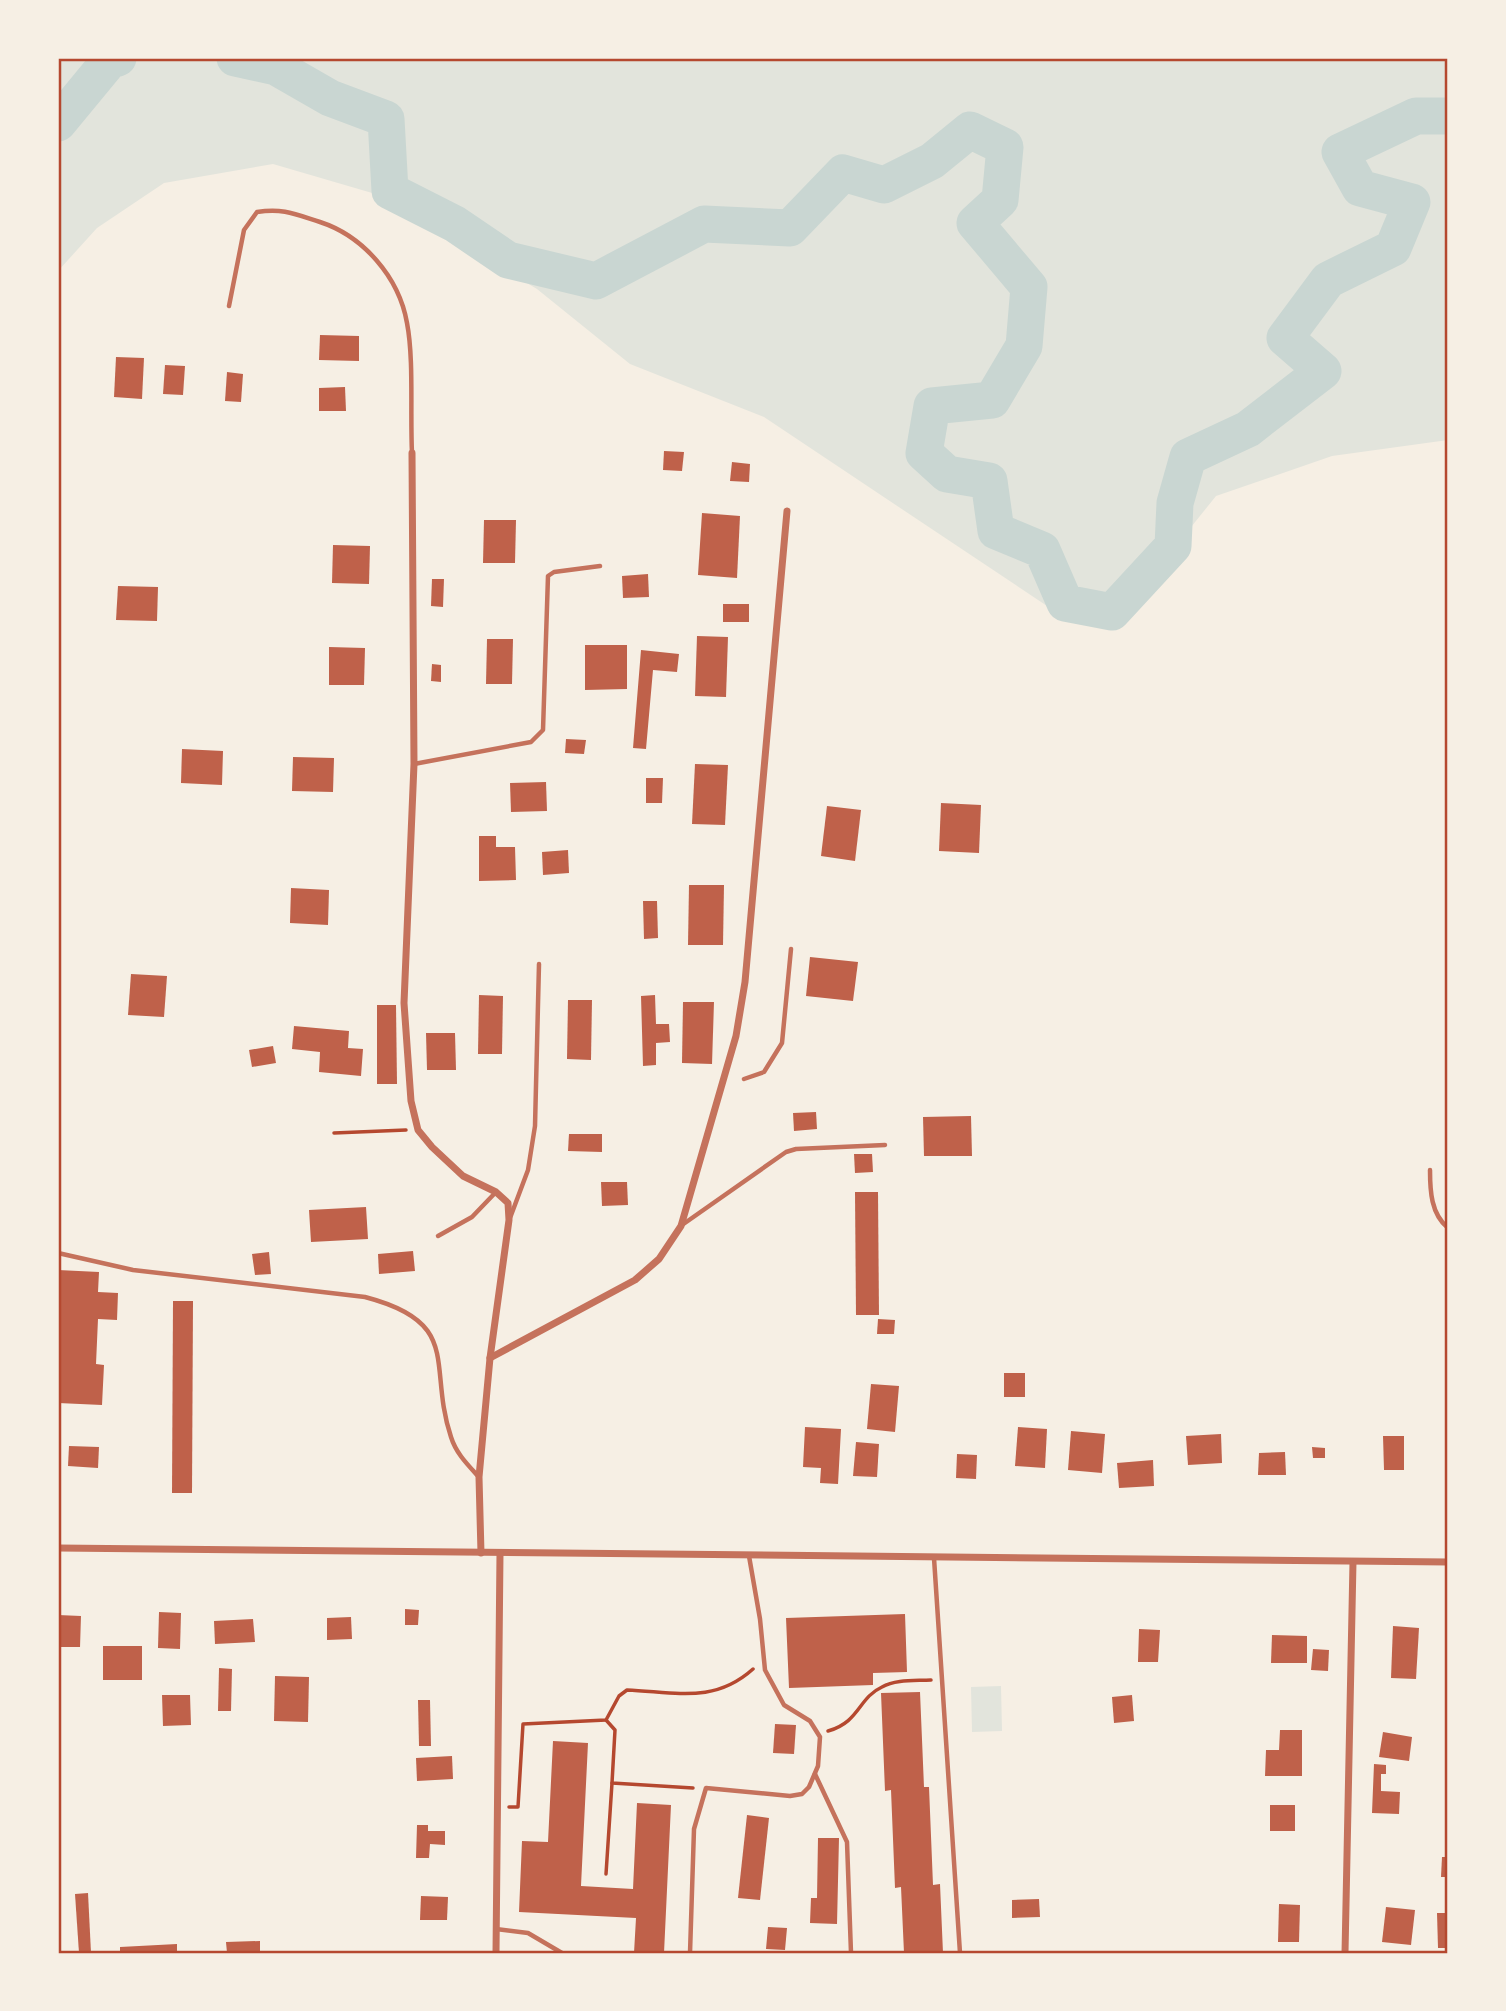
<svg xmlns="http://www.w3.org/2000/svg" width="1506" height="2011" viewBox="0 0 1506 2011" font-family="Mulish,sans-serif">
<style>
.green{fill:#e2e4dc}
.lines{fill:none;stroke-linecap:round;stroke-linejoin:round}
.river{stroke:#c9d6d2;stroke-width:37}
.building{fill:#bf614a}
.path{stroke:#b5482f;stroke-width:3.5}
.service{stroke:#c5725c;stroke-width:4.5}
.minor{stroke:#c5725c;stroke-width:7}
.neatline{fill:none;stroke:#b5482f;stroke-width:2.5}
</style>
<rect width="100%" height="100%" fill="#f6efe4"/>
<g class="green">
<path d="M58,58H1448V440L1332,456L1216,496L1118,618L1089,624L1068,620L764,417L630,364L537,289L379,195L273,164L164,183L97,228L58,271Z"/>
<path d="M1001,1686L1002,1731L972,1732L971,1687Z"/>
</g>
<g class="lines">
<g class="river">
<path d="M235,58L276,67L330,98L386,119L390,191L455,224L508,260L596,281L704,224L790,228L843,173L884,185L932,161L970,130L1005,147L1000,200L975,223L1029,287L1024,346L992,400L932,406L924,453L947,474L989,481L996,531L1042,550L1065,603L1112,612L1173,546L1175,503L1188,457L1248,429L1323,371L1285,338L1328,280L1393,248L1412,202L1360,188L1340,152L1416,116H1448"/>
<path d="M58,123L110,60L118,58"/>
</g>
</g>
<g class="building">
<path d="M320,335L359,336V361L319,360Z"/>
<path d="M116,357L144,358L142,399L114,397Z"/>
<path d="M165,365L185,366L183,395L163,394Z"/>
<path d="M227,372L243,374L241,402L225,401Z"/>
<path d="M345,387L346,411H319V388Z"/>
<path d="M664,451L684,452L682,471L663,470Z"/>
<path d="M732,462L750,464L749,482L730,481Z"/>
<path d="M702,513L740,516L737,578L698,575Z"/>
<path d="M484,520H516L515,563H483Z"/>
<path d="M333,545L370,546L369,584L332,583Z"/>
<path d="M648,574L649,597L623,598L622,576Z"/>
<path d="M432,579H444L443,607L431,606Z"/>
<path d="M118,586L158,587L157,621L116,620Z"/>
<rect x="723" y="604" width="26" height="18"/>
<path d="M697,636L728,637L726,697L695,696Z"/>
<path d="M487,639H513L512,684H486Z"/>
<path d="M585,645H627V689L585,690Z"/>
<path d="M329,647L365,648L364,685H329Z"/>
<path d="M641,650L679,654L677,672L653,670L646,749L633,748Z"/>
<path d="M432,664L441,665V682L431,681Z"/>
<path d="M566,739L586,740L584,754L565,753Z"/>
<path d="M182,749L223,751L222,785L181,783Z"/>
<path d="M293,757L334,758L333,792L292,791Z"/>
<path d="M695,764L728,765L725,825L692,824Z"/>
<path d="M646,778H663L662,803H646Z"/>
<path d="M546,782L547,811L511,812L510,783Z"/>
<path d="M941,803L981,805L979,853L939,851Z"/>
<path d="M827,806L861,810L855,861L821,856Z"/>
<path d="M479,836H496V847H515L516,880L479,881Z"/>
<path d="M568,850L569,873L543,875L542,852Z"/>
<path d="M689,885H724L723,945H688Z"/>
<path d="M291,888L329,890L328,925L290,923Z"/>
<path d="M643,901H657L658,938L644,939Z"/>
<path d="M810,957L858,962L853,1001L806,996Z"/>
<path d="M131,974L167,976L164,1017L128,1015Z"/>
<path d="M479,995L503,996L502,1054H478Z"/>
<path d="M655,995L656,1024H669L670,1042L656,1043V1065L643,1066L641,996Z"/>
<path d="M568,1000H592L591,1060L567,1059Z"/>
<path d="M683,1002H714L712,1064L682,1063Z"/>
<path d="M377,1005H396L397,1084H377Z"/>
<path d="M294,1026L349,1031L348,1048L363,1049L361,1076L319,1072L320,1052L292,1049Z"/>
<path d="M426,1033H455L456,1070H427Z"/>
<path d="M273,1046L276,1063L252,1067L249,1050Z"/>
<path d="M816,1112L817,1129L794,1131L793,1113Z"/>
<path d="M971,1116L972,1156H924L923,1117Z"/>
<path d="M569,1134H602V1152L568,1151Z"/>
<path d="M854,1154H872L873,1172L855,1173Z"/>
<path d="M601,1182H627L628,1205L602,1206Z"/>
<path d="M855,1192H878L879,1315H856Z"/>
<path d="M366,1207L368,1239L311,1242L309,1210Z"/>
<path d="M413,1251L415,1271L379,1274L378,1254Z"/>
<path d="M269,1252L271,1274L255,1275L252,1254Z"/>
<path d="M58,1270L99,1272L98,1292L118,1293L117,1320L98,1319L96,1364L104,1365L102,1405L58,1403Z"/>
<path d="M173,1301H193L192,1493H172Z"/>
<path d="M878,1319L895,1320L894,1334H877Z"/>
<rect x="1004" y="1373" width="21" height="24"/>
<path d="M871,1384L899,1386L895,1432L867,1429Z"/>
<path d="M805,1427L841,1429L838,1484L820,1483L821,1468L803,1467Z"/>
<path d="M1018,1427L1047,1429L1045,1468L1015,1466Z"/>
<path d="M1071,1431L1105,1434L1102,1473L1068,1470Z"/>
<path d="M1221,1434L1222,1463L1188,1465L1186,1436Z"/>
<path d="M1383,1436H1404V1470H1384Z"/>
<path d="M856,1442L879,1444L877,1477L853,1476Z"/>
<path d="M69,1446L99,1447L98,1468L68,1466Z"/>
<path d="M1312,1447L1325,1448V1458H1313Z"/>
<path d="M1285,1452L1286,1475H1258L1259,1453Z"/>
<path d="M957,1454L977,1455L976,1479L956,1478Z"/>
<path d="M1153,1460L1154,1486L1119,1488L1117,1463Z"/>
<path d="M405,1609L419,1610L418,1625H405Z"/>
<path d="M159,1612L181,1613L180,1649L158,1648Z"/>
<path d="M905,1614L907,1672L873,1673V1685L789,1688L786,1618Z"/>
<path d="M58,1615L81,1616L80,1647H58Z"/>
<path d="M351,1617L352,1639L327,1640V1618Z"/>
<path d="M253,1619L255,1642L215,1644L214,1621Z"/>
<path d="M1393,1626L1419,1628L1416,1679L1391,1678Z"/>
<path d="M1139,1629L1160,1630L1158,1662H1138Z"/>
<path d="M1272,1635L1307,1636V1663H1271Z"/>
<rect x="103" y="1646" width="39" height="34"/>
<path d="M1313,1649L1329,1650L1328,1671L1311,1670Z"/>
<path d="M219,1668L232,1669L231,1711H218Z"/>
<path d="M275,1676L309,1677L308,1722L274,1721Z"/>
<path d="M920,1692L924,1787H929L933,1885L940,1884L943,1953H904L901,1887L895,1888L891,1790L885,1791L881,1693Z"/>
<path d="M162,1695H190L191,1725L163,1726Z"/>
<path d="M1132,1695L1134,1721L1114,1723L1112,1697Z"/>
<path d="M418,1700H430L431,1746H419Z"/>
<path d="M775,1724L796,1725L794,1754L773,1753Z"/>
<path d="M1280,1730H1302V1776H1265L1266,1750H1279Z"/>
<path d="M1383,1732L1412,1737L1409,1761L1379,1757Z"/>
<path d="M553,1741L588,1743L581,1886L633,1889L637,1803L671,1805L664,1953H634L636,1918L519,1912L522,1841L548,1842Z"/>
<path d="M452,1756L453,1779L417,1781L416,1758Z"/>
<path d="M1374,1764L1386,1765V1774H1381V1791L1400,1792L1399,1814L1372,1813Z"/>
<rect x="1270" y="1805" width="25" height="26"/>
<path d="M747,1815L769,1818L760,1900L738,1898Z"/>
<path d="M417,1825H428V1831H445V1845L430,1844L429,1858H416Z"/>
<path d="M818,1838H839L837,1924L810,1923L811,1898H817Z"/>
<path d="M1442,1857H1448V1877H1441Z"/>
<path d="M88,1893L91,1953H79L75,1894Z"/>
<path d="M421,1896L448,1897L447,1920H420Z"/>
<path d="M1039,1899L1040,1917L1012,1918V1900Z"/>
<path d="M1279,1904L1300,1905L1299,1942H1278Z"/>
<path d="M1386,1907L1415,1910L1411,1945L1382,1942Z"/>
<path d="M1437,1913H1448V1948H1438Z"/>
<path d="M768,1927L787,1928L785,1950L766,1949Z"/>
<path d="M260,1941V1953H227L226,1942Z"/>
<path d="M177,1944V1953H120V1947Z"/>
</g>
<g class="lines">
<g class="path">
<path d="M334,1133L406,1130"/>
<path d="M606,1720L615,1730L612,1783L693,1788"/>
<path d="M828,1731C860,1722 858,1698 882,1687C896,1679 915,1681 931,1680"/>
<path d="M509,1807H518L523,1724L606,1720L619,1696L627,1690C676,1692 714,1704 753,1669"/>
<path d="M606,1874L612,1783"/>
</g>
<g class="service">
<path d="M229,306L244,230L257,212C283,208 295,214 320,222C363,236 399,277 407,323C414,359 410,414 412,453"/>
<path d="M414,764L531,742L543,730L548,576L554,572L600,566"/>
<path d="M744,1079L764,1072L782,1043L791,949"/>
<path d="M1430,1170C1430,1191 1431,1214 1448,1228"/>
<path d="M510,1218L528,1170L535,1126L539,964"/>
<path d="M682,1225L786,1152L796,1149L885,1145"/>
<path d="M438,1236L472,1217L496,1192"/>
<path d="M58,1253L133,1270L365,1297C464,1323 427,1365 451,1437C456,1453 467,1464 478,1476"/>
<path d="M934,1558L960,1953"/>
<path d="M815,1774L847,1842L851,1953"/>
<path d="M496,1929L528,1933L562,1953"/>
<path d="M690,1953L694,1829L706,1788L790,1796L802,1794L809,1787L818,1766L820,1737L810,1721L784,1705L765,1670L760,1619L749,1556"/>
</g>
<g class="minor">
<path d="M412,453L414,764L404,1003L411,1101L418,1130L432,1147L463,1176L496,1192L508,1203L509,1220L490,1358L479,1477L481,1553"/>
<path d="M490,1358L635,1280L659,1259L681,1226L736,1036L745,982L787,511"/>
<path d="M58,1548L1448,1562"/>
<path d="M496,1953L500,1553"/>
<path d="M1345,1953L1353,1562"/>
</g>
</g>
<rect width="1506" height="2011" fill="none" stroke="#f6efe4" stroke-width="119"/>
<rect x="60" y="60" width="1386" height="1892" class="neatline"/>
</svg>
